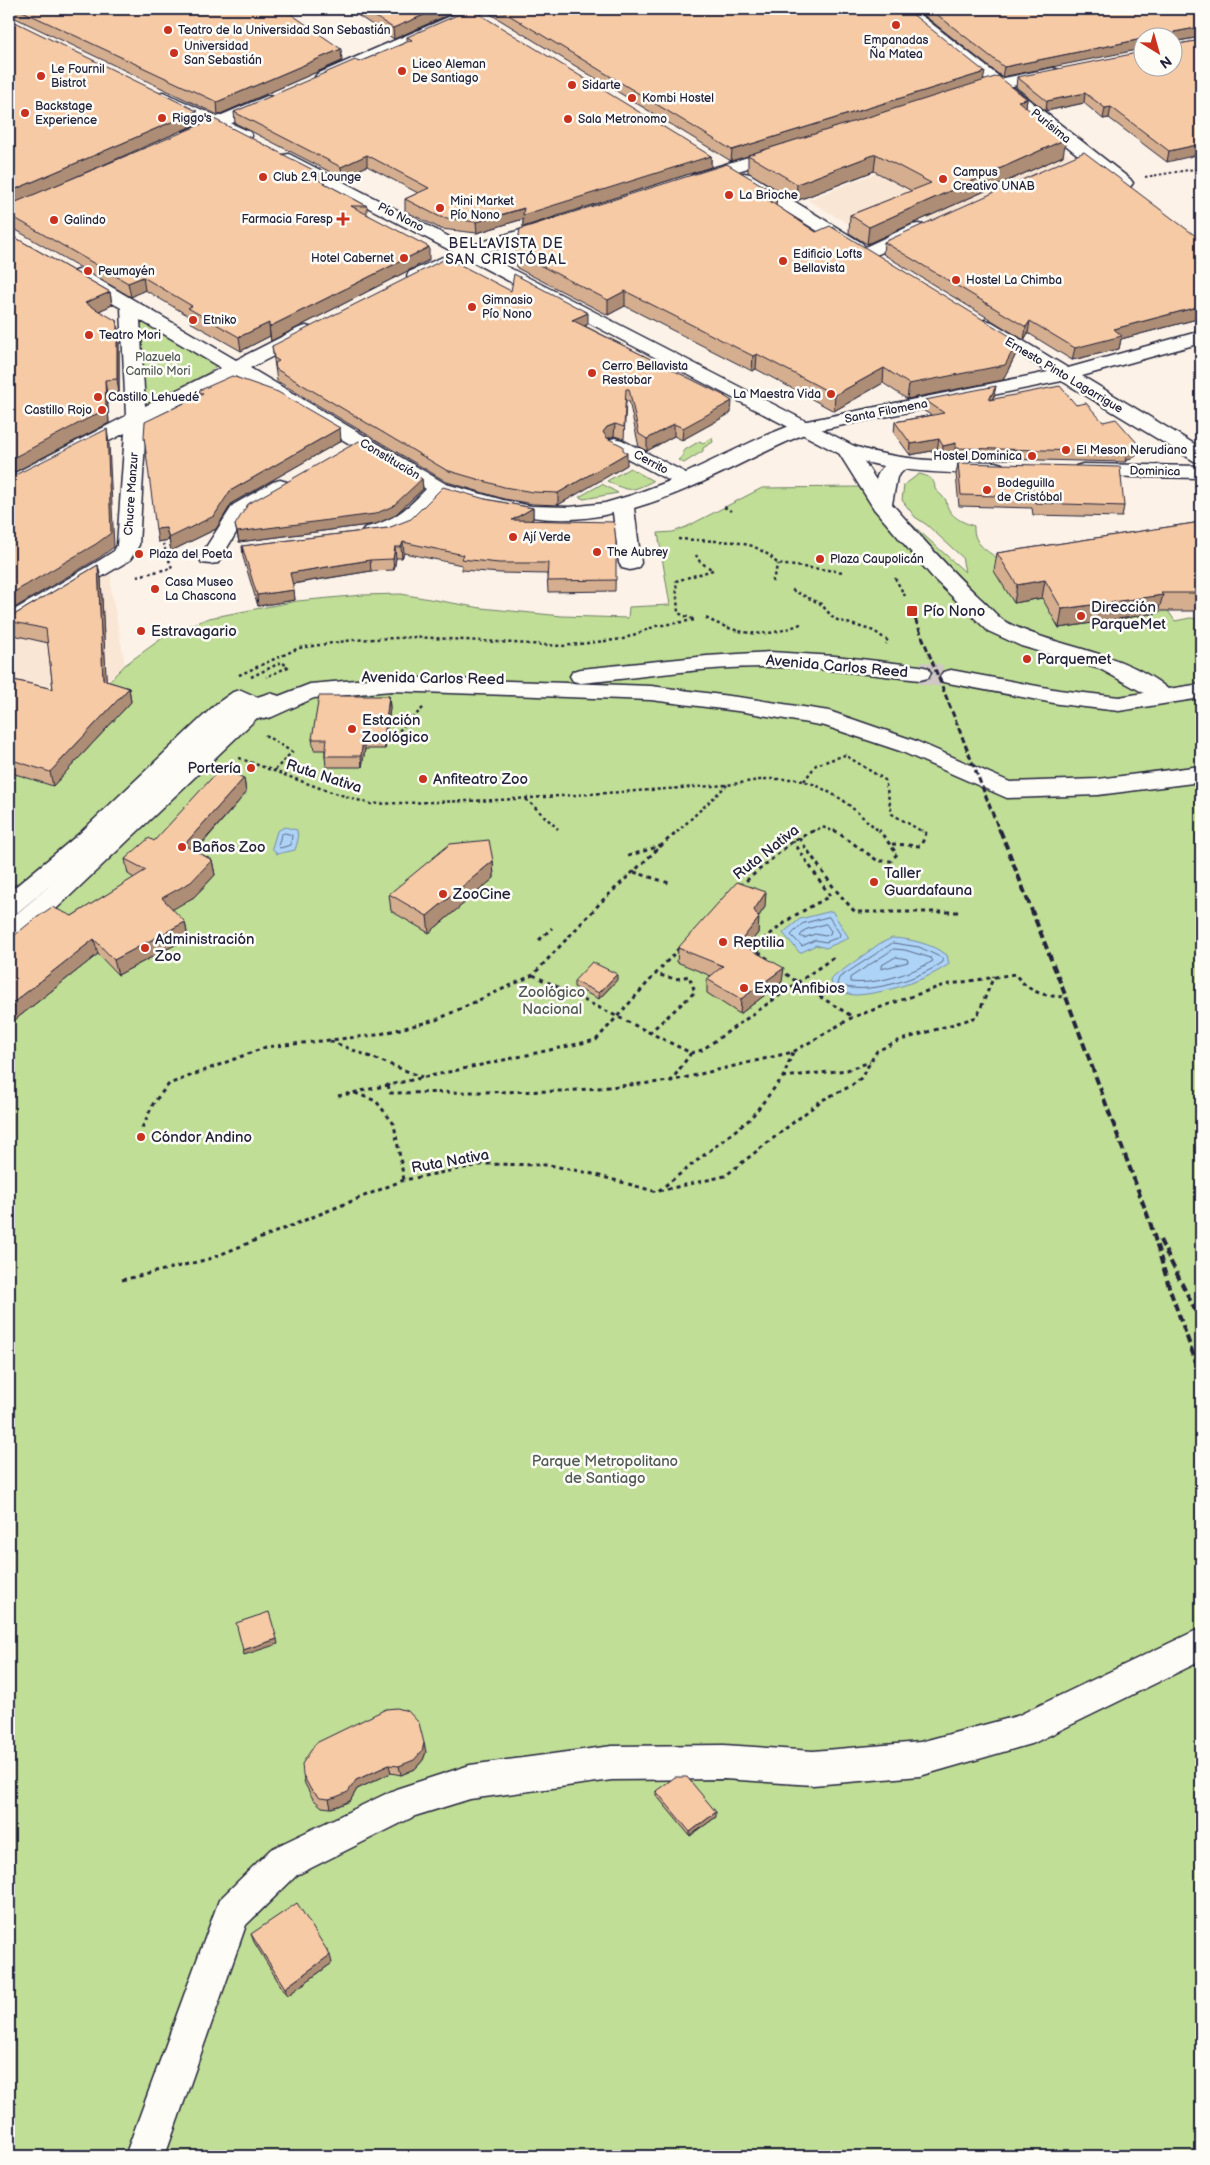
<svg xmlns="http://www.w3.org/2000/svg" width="1210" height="2165" viewBox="0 0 1210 2165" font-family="'Balsamiq Sans',sans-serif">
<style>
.built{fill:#fae6d4}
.green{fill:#c0de96;stroke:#718068}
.water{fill:#add3f7;stroke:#758cac}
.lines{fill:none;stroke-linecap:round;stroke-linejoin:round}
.shore{stroke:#5a6986;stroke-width:1}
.minor-tunnel{stroke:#d0c8c5;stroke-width:22;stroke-dasharray:22 11;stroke-linecap:butt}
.minor-casing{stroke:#22223b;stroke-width:3}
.major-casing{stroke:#22223b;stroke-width:3}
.path-far2{stroke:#22223b;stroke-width:2;stroke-dasharray:2.5 2.5;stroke-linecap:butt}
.path-far1{stroke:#22223b;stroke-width:2.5;stroke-dasharray:3 3;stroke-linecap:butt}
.path{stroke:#22223b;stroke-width:3;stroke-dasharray:4 4;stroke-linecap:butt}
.minor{fill:#fdfcf7;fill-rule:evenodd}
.major{fill:#fdfcf7;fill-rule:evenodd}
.rail-far1{stroke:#22223b;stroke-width:3;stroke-dasharray:6 3;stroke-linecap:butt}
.rail{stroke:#22223b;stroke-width:4;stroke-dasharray:8 4;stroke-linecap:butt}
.wall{fill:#d4ae8f;stroke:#22223b}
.shaded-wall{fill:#ad8d74;stroke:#22223b}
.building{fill:#f7caa6;stroke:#22223b}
.poi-dot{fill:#c8321e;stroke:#fdfcf7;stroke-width:2}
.labels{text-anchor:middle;stroke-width:5;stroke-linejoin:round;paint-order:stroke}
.far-poi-label{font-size:12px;fill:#22223b;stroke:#fdfcf7;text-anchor:start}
.far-street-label{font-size:12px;fill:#22223b;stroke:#fdfcf7}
.far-park-label{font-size:12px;fill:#515a56;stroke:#fdfcf7}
.far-neighbourhood-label{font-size:14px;letter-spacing:1px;fill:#22223b;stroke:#fdfcf7}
.poi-label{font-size:15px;fill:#22223b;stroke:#fdfcf7;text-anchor:start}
.street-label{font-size:15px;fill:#22223b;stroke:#fdfcf7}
.park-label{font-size:15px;fill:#515a56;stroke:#fdfcf7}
</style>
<rect width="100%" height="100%" fill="#fcf2e7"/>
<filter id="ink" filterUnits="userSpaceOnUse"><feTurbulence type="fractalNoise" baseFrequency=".02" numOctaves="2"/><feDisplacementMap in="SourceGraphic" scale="10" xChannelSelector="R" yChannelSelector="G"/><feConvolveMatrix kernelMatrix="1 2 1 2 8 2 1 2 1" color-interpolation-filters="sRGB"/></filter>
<g filter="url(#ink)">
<g class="built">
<path d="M1019,116L1072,157L932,221L906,207L855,228L808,200Z"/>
<path d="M111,574V589L125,664L88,700L9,683V629L23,618Z"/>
</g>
<g class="green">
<path d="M121,305L217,365L208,373L128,414Z"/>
<path d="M712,438L713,442L703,448V451L684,463L678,460L683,456V451L700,441L703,443Z"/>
<path d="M630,468L653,481C631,492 629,492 607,481Z"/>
<path d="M919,474C929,476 935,479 935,489L946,500C947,515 961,522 974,526C973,544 987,551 999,559L1155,592L1175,621L1190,618L1201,619V2156H9V783L125,665L168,634L209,618L297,601L362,595L401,594L481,608L562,616L628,618L629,607L670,605L658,533L673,532L686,527L762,488L859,487L875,507L889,504L965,572L962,557L927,525L915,517L902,500L904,485Z"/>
<path d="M602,484L618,493L584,499L579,497Z"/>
</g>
<g class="water">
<path d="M285,827L297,830L298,840L295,850L277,854L272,848L277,831Z"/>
<path d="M832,911L849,938L826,948L816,945L800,953L783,933L800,919Z"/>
<path d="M892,938C912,939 931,944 947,955L949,964C928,980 882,994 856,995C848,995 840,991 833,988L831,980L836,975L879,944Z"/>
</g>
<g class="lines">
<g class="shore">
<path d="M285,833L292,835L291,845L280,848L278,846L281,835Z"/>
<path d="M829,917L840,934L839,937L826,942L815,940L802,946L791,935L802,924Z"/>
<path d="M826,924L831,931L830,934L825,936L815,934L804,938L800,936L805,930Z"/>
<path d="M893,943L919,947L942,958L943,962C919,979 864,997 837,984L839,978Z"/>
<path d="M894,949L905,950L931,958L933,961C910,974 876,985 850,982V978Z"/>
<path d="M896,957L907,959L908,962L881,969V966Z"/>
</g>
<path class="minor-tunnel" d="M920,673L951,677"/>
<defs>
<g id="minor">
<path d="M467,9H487L484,12L329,80H317L315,77L317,74Z"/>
<path d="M1053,68L1059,70L1061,73L1059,76L1003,88L971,98L965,96L963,93L965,90L999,79Z"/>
<path d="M267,96L273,97L275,101L273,105L196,139H184L182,135L184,131Z"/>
<path d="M784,146L790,147L793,151L790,155L699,183L693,182L690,178L693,174Z"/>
<path d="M744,173L750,174L862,243L865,247L912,225L918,224L924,225L927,229L924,233L872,257L866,258L860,257L858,252L850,251L738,182L735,178L738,174Z"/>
<path d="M555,219L561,220L564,224L561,228L475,256L423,280L416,282L409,280L407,276L409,272L463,248Z"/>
<path d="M79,270L86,272L236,360L299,328L306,326L313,328L316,332L313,336L250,368L446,484L503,500L531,506L570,507L605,503L632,495L670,481L608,448L605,444L608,440L615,438L622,440L686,473L762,437L797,423L1048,372L978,330L975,326L978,322L985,320L992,322L1068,368L1201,331V343L1082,376L1201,448V463L1194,461L1062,381L809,432C751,456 695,491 634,508L641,563L638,568L630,570L622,568L619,563L613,513C555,528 499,513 443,496C424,517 396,545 364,538L361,533L364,528C393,521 406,510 426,489L235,376L146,422L139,545L130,560L17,627L9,629V613L100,560L114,551L117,545L125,433L16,488L9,490V476L126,416L121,308L72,280L70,276L72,272ZM140,320L221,368L145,406Z"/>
<path d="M847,444L854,446L876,480C879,466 893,457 906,461L909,465L897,477L892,504C921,537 949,569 981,599C989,606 997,617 1006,622C1058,649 1122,650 1168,689L1201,684V698L1119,711L1059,704L943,682L940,677L943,672L951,670L1059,690L1119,697L1144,693L1100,669L1021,646L988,631L935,580L874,509L837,450L840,446Z"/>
<path d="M280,480L287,482L290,486L287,490L248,513L218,563L210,564L202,563L199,558L233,505L273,482Z"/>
<path d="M770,652L835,656L920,666L928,668L931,673L928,678L920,680C871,675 821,667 771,667C708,666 644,677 581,683L573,681L570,676L573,671L581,669L707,656Z"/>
<path d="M391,677L651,686L745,698L829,711L916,741L1010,782L1098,779L1201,766V782L1098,795L1007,798L900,751L825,726L745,712L651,700L391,691L314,698L272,717L264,719L257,718L55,910L18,939L9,942V920L53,883L18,912L9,915V892L80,833L216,704L233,692L241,690L257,697L270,693L279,696L310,684Z"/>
<path d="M1201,1628V1661L1034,1743L920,1776L813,1785L724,1779L612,1780L470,1799L415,1816L297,1875L246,1925L165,2156H125L219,1900L271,1849L396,1789L470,1765L612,1746L724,1745L813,1751L920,1742L1017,1716Z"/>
</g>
<g id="major">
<path d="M896,9H913L1130,179L1133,183L1130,187L1124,188L1118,187Z"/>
<path d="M163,92L250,132L252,136L250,140H238L157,100L155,97L157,94Z"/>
<path d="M289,154L854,446C900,462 947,461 995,462L1002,464L1005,468L1002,472L995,474C942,473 891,473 840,454L283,163L280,159L283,155Z"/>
<path d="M1083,464L1201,466V478L1083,476L1076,474L1073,470L1076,466Z"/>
</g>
</defs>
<use href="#minor" class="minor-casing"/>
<use href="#major" class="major-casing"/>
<path class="path-far2" d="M1145,177L1201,168"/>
<g class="path-far1">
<path d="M724,507L731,511"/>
<path d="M678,539L735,542L753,546L769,555L778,564L844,572"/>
<path d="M137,576L172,568L163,544"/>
<path d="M895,578L905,596"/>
<path d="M772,582L778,564"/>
<path d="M792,590L821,604L834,619L874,631L888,641L886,644"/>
<path d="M706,618C741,636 766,639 803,623"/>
<path d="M239,675L299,648L353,640L417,637L562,646L623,639L656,626L695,620L678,613L676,581L713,570L700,562L696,555"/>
<path d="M251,677L282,662L288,667L266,677"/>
<path d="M265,735L292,752L273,772"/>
<path d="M386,743L424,707"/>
<path d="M239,758L325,790L371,804L499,800L727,785L766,779H796L816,785L843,800L880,832"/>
<path d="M804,781L816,765L845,755L885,780L892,814L923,832"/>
<path d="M526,799L558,829"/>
<path d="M677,832L727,785"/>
<path d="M812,832L822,827L836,832"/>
</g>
<g class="path">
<path d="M834,830L878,861H891L897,854L879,830"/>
<path d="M799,838L834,888L855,912H961"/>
<path d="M892,844L921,846L926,833L921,830"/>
<path d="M628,856L660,846"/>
<path d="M634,872L669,883"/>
<path d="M740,886L793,841L815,830"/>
<path d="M539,940L552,928"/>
<path d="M768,959L753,948L792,917L830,896L793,841"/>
<path d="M780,969L798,983L853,1017"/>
<path d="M533,975L691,1053L671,1081"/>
<path d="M649,1033L695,992L689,976L676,979L655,974"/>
<path d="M330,1041L422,1077"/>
<path d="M691,1053L702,1050L834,957"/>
<path d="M783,1077L847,1070L870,1062"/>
<path d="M388,1085L390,1093L567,1091L671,1081L793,1052L853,1017L944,985L1015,974C1029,993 1044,996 1066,997"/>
<path d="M355,1093L376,1101L394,1124L404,1180"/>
<path d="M338,1096L596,1040L680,947"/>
<path d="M142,1128L154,1102L169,1084L266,1047L376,1035L436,1020L533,975L604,899L678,830"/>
<path d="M659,1191L725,1176L822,1100L851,1086L861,1078L877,1051L898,1041L977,1017L994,976"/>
<path d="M122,1280L209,1259L404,1180L485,1164L549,1165L589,1173L657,1192L750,1119L783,1077L793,1052"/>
</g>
<use href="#minor" class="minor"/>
<use href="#major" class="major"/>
<path class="rail-far1" d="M912,611L1000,832"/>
<g class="rail">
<path d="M1000,830L1066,997L1150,1222L1170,1290L1201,1376"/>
<path d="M1160,1240L1201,1322"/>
</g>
</g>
<g class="wall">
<path d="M9,9H284L342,61L218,115L9,15Z"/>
<path d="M348,9H459V10L394,39Z"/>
<path d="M487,9H906L984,80L1027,99L1026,107L1063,156L867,244L849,233L850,215L912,191L874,171L796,201L748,172V156L731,161L487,12Z"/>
<path d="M916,9H1201V37L1173,42V45L1201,40L1167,162L1109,118L1103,119L1084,103L1046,111L1016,87L1017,77L1172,68L1142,38L1002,77Z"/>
<path d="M9,19L199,123L70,179L322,182L367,206V214L429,260L271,341L270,336L241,351L190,322L189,316L145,290L131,297L16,230H9Z"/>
<path d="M407,37L711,156V167L523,227V219L477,233L441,229L405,211V199L418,193L367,166L342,178L235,123L234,112L359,62L407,42Z"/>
<path d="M776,206L1015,356L1003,380L907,399L883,383L834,411L756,369L752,371L625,306L608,315L517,268L516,253Z"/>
<path d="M9,234L110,292L112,305L99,311L119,335V393L107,394L109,423L9,475Z"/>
<path d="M1201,240V318L1121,339L1119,349L1072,360L1028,333L1024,340L883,254L884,242Z"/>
<path d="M511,291L588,324L585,326L725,397L731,413L682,440L674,436L647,451L639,447L629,401H626L624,439L614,436L608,438L623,450L627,465L558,505L533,504L504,499L447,482L277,381L272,346Z"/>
<path d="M198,391L341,441L232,503L216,529L171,551L169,540L158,542L199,396Z"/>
<path d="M994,396L993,399L1076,405L1138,444L1136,455L1125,462L954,458V454L942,456L937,450L910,455L894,433L895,422L931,415L924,411L925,400Z"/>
<path d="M958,463L1124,506L1122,517L1033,515L1032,508L959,506L956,474Z"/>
<path d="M422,479L423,489L394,516L376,524L239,542L235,525Z"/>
<path d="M485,499L533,508V519L531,520L616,542L615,591L548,592L547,574L500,573L462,570V565L404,553L402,558H396L394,570L371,571L293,584L295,600L258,606L243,557L242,546L388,528Z"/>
<path d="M1201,522V611H1159L1158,613L1059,628L1042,598L1014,603L994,571L997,553Z"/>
<path d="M98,565L101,579L106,681L129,688L131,702L53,786L9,772V679L53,689L48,643L9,634V616L14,615Z"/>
<path d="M389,696L390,708L385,749H365L362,767H326L325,756V750H314L312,739Z"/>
<path d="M244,778L246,793L196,851L212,860L215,875L194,897L172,909L185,922L188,938L118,975L98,954L11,1023L9,1024V940L72,916L134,878L128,874L125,859L154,841Z"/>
<path d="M493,861L494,878L429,933L391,911L389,894Z"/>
<path d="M765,907L758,917V933L747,947L782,982L740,1014L707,993V979L711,976L677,962L678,948Z"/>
<path d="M617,980L599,999L574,987V981Z"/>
<path d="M426,1752L423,1760L415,1769L401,1775L391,1773L357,1789L350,1801L338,1806L331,1808L322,1807L313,1799L305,1784L303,1775Z"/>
<path d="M656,1791L716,1817L690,1836L656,1795Z"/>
<path d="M251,1934L332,1963L287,1996L254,1942Z"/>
</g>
<g class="shaded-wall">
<path d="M438,9H459V10L394,39L393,28Z"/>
<path d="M1201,27V37L1172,42L1174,32Z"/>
<path d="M1142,39V49L1002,77L1004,67Z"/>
<path d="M341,49L342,61L218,115L217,102Z"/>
<path d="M985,72L983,82L748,155V156L731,161L732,150Z"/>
<path d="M1085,93L1084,103L1046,111L1047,101Z"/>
<path d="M1027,99L1025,116L1018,101Z"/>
<path d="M1111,107L1109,118L1103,119L1105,108Z"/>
<path d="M197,111L199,123L9,206V192Z"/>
<path d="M1066,139L1063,156L867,244L869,227Z"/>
<path d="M1201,144V154L1167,162L1169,151Z"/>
<path d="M876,154L874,171L796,201L797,184Z"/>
<path d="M367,155V166L342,178L341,167Z"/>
<path d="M711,156V167L523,227V219L477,233L476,222Z"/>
<path d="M321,174L322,187L313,177Z"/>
<path d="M777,194L776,208L765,198Z"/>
<path d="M429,247V260L271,341L269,327Z"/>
<path d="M143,277L145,290L131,297L128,283Z"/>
<path d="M625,291V306L608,315V300Z"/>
<path d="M110,292L112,305L88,316L85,303Z"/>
<path d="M1201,306V318L1121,339L1119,349L1072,360L1075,348L1114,329Z"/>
<path d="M588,313V324L573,332L572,320Z"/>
<path d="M117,321L119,335V393L117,379Z"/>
<path d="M1030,321L1028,333L1024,340L1026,327Z"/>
<path d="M269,323L270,336L241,351L239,337Z"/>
<path d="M1018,341L1015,356L1003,380L907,399L909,384Z"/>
<path d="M757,354L756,369L752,371L753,356Z"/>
<path d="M884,368L883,383L834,411L835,395Z"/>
<path d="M105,380L107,394L109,423L9,475V460Z"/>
<path d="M996,386L994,396L987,410L989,400Z"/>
<path d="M725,396V405L732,401L731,413L682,440L683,428Z"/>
<path d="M615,424L614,436L606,439L603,432L607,427Z"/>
<path d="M674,424V436L647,451V439Z"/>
<path d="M340,428L341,441L232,503L216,529L171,551L169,538L230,491Z"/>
<path d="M107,429L109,443L114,547L99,558L9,611V595Z"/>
<path d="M939,439L937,450L910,455L911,444Z"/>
<path d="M956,443L954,454L942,456L943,446Z"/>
<path d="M1138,444L1136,455L1125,462L1127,452Z"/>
<path d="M627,453V465L558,505V493Z"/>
<path d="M422,479L423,489L394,516L376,524L239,542L237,532Z"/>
<path d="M533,508V519L513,531L512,520Z"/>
<path d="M166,528L169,540L158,542L156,529Z"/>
<path d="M403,542L404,553L402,558L401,547Z"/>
<path d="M395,547L396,558L394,570L393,559Z"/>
<path d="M370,560L371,571L291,584L290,573Z"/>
<path d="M98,565L101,579L107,694L103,680Z"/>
<path d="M1045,580L1042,598L1014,603L1017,585Z"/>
<path d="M294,590L295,600L258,606L257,595Z"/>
<path d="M1163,595L1158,613L1059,628L1062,609Z"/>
<path d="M129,688L131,702L53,786L50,772Z"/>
<path d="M389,696L390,708L385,749L384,738Z"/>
<path d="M363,738L365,749L362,767L361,756Z"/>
<path d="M244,778L246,793L187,860L184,845Z"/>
<path d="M212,860L215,875L194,897L165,914L162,898Z"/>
<path d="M493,861L494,878L429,933L427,916Z"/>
<path d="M766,892L765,907L753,925L754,910Z"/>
<path d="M759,918L758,933L738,958L739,943Z"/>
<path d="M185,922L188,938L118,975L114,960Z"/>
<path d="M94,939L98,954L11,1023L9,1017V1006Z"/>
<path d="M784,968L782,982L740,1014L741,999Z"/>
<path d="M617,974V980L599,999V993Z"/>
<path d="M277,1639L278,1644L244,1655L243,1650Z"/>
<path d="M424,1743L426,1752L423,1760L415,1769L401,1775L399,1766Z"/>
<path d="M389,1765L391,1773L357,1789L350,1801L338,1806L331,1808L329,1799L356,1780Z"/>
<path d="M716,1812V1817L690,1836V1832Z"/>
<path d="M330,1955L332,1963L287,1996L285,1988Z"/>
</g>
<g class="building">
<path d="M18,9H284L341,49L217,102Z"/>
<path d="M363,9H438L393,28Z"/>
<path d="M471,9L711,156L523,215L524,208L476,222L440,217L405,199L429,188L367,155L341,167L234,112L355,60L359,62L412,40L407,37Z"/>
<path d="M499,9H906L985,72L732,150Z"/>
<path d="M930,9H1201V27L1174,32L1173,45L1201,40V144L1169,151L1111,107L1105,108L1085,93L1047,101L1017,77L1142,52V68H1172V38H1142V39L1004,67Z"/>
<path d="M9,19L197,111L9,192Z"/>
<path d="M998,76L1027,99L1018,101L1066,139L869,227L850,215L931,183L876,154L797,184L748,155Z"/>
<path d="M214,119L321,174L313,177L367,206H351L429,247L269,327V323L239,337L188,308L192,306L143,277L128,283L13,217H9V205Z"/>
<path d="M1084,152L1201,240V306L1114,329L1122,336L1075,348L1030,321L1026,327L884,242Z"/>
<path d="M727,164L777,194L765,198L816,232L830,226L1018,341L1005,365L909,384L884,368L835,395L757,354L753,356L625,291L608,300L516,253L520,229Z"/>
<path d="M9,234L110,292L85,303L117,321V379L105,380L106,409L9,460Z"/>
<path d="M447,258L511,291L514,274L588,313L572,320L725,396H724L732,401L683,428L674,424L647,439L639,434L629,389H626L624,427L615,424L607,427L603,432L607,438L623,446V450L627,453L558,493L533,492L504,487L446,470L276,369L275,363L279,361L274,358L272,346Z"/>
<path d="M232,376L278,392L340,428L230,491L214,516L169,538L166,528L156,529L144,437L145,422L203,394L198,391Z"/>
<path d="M996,386L989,400L1060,386L1076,405L1086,403L1103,422L1116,419L1138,444L1127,452L956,448V443L943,446L939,439L911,444L895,422L944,413L925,400Z"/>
<path d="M107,429L111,533L96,544L9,595V477L13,476Z"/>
<path d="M359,441L422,479L393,506L375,514L237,532L235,525L248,504Z"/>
<path d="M958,463L1120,467L1124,506L1035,503L1034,497L961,495Z"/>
<path d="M443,487L485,499L533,508L512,520L614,522L616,542V580L547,581L548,563H499L461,559L464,555L403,542L401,547H395L393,559L370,560L290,573L294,590L257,595L242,546L388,528L411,519Z"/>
<path d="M1201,522V593H1161L1163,595L1062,609L1045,580L1017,585L997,553Z"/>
<path d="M98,565L103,680L129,688L50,772L9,759V679L53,689L46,629L9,621V616L14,615Z"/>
<path d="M319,696H389L384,738H363L361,756H325L327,739H312Z"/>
<path d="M220,769L244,778L184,845L212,860L191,882L162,898L185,922L114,960L94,939L9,1006V940L32,921L52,907L72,916L146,870L125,859L149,838L154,841Z"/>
<path d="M489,840L493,861L427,916L389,894L450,844Z"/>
<path d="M737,882L766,892L754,910L759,918L739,943L784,968L741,999L707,979L723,966L678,948Z"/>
<path d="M592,962L617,974L599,993L574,981Z"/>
<path d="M269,1612L277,1639L243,1650L236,1623Z"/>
<path d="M397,1708L408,1711L419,1723L424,1743L422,1751L414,1760L399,1766L389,1765L356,1780L348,1792L336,1797L329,1799L320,1798L311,1790L303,1775L302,1764L316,1743L386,1709Z"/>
<path d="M675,1777H687L716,1812L690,1832L656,1791Z"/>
<path d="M297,1903L330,1955L285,1988L251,1934Z"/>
</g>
</g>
<g class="poi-dot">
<circle cx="896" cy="25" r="5"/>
<circle cx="168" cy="30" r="5"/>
<circle cx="174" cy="53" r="5"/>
<circle cx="402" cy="71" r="5"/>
<circle cx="41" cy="76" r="5"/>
<circle cx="572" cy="85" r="5"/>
<circle cx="632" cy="98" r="5"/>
<circle cx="25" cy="113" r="5"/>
<circle cx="162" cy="118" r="5"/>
<circle cx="568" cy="119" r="5"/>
<circle cx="263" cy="177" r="5"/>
<circle cx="943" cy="179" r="5"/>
<circle cx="729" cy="195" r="5"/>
<circle cx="440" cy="208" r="5"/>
<path d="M340.5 211.5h5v5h5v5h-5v5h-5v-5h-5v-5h5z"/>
<circle cx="54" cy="220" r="5"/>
<circle cx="404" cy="258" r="5"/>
<circle cx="783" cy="261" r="5"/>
<circle cx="88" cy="271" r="5"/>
<circle cx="956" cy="280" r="5"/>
<circle cx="472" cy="307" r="5"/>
<circle cx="193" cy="320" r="5"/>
<circle cx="89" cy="335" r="5"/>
<circle cx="592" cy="373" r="5"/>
<circle cx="831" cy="394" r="5"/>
<circle cx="98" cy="397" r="5"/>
<circle cx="102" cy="410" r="5"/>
<circle cx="1066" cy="450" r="5"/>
<circle cx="1032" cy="456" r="5"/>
<circle cx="987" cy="490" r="5"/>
<circle cx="513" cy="537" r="5"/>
<circle cx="597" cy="552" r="5"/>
<circle cx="139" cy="554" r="5"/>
<circle cx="820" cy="559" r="5"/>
<circle cx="155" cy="589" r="5"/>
<rect x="906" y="605" width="12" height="12" rx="2.5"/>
<circle cx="1081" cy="616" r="5"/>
<circle cx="141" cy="631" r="5"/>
<circle cx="1027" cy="659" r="5"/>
<circle cx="352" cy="729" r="5"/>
<circle cx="251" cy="768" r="5"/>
<circle cx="423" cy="779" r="5"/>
<circle cx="182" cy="847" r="5"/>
<circle cx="874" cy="882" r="5"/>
<circle cx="443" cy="894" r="5"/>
<circle cx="723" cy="942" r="5"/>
<circle cx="145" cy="948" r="5"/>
<circle cx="744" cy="988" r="5"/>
<circle cx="141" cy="1137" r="5"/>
</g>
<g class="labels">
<g class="far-poi-label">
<text x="178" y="34">Teatro de la Universidad San Sebastián</text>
<text x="896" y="44" text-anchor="middle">Empanadas<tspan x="896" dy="14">Ña Matea</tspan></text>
<text x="184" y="50">Universidad<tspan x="184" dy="14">San Sebastián</tspan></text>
<text x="412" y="68">Liceo Aleman<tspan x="412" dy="14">De Santiago</tspan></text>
<text x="51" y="73">Le Fournil<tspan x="51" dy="14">Bistrot</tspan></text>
<text x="582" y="89">Sidarte</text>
<text x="642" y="102">Kombi Hostel</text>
<text x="35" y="110">Backstage<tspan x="35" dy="14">Experience</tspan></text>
<text x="172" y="122">Riggo's</text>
<text x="578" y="123">Sala Metronomo</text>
<text x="953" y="176">Campus<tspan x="953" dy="14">Creativo UNAB</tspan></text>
<text x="273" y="181">Club 2.9 Lounge</text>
<text x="739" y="199">La Brioche</text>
<text x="450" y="205">Mini Market<tspan x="450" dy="14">Pío Nono</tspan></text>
<text x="333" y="223" text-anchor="end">Farmacia Faresp</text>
<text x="64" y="224">Galindo</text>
<text x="793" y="258">Edificio Lofts<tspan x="793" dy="14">Bellavista</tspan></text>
<text x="394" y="262" text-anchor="end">Hotel Cabernet</text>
<text x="98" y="275">Peumayén</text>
<text x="966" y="284">Hostel La Chimba</text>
<text x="482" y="304">Gimnasio<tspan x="482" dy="14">Pío Nono</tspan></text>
<text x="203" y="324">Etniko</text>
<text x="99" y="339">Teatro Mori</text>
<text x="602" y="370">Cerro Bellavista<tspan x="602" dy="14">Restobar</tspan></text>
<text x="821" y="398" text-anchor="end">La Maestra Vida</text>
<text x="108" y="401">Castillo Lehuedé</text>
<text x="92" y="414" text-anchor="end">Castillo Rojo</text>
<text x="1076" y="454">El Meson Nerudiano</text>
<text x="1022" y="460" text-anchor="end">Hostel Dominica</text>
<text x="997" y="487">Bodeguilla<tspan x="997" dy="14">de Cristóbal</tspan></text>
<text x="523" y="541">Ají Verde</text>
<text x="607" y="556">The Aubrey</text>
<text x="149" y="558">Plaza del Poeta</text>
<text x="830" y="563">Plaza Caupolicán</text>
<text x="165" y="586">Casa Museo<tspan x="165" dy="14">La Chascona</tspan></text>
</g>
<g class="far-street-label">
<text transform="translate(1051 126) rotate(39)" y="4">Purísima</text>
<text transform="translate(401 217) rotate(27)" y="4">Pío Nono</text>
<text transform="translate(1064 375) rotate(31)" y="4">Ernesto Pinto Lagarrigue</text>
<text transform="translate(886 411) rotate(-11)" y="4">Santa Filomena</text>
<text transform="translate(390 459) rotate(31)" y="4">Constitución</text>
<text transform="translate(651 462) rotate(28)" y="4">Cerrito</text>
<text transform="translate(1155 471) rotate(1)" y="4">Dominica</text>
<text transform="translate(131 494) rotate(-86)" y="4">Chucre Manzur</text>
</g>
<g class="far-park-label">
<text x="158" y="361">Plazuela<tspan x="158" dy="14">Camilo Mori</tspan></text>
</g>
<g class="far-neighbourhood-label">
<text x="506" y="248">BELLAVISTA DE<tspan x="506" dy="16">SAN CRISTÓBAL</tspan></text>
</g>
<g class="poi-label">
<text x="1091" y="612">Dirección<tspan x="1091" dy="17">ParqueMet</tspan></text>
<text x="923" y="616">Pío Nono</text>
<text x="151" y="636">Estravagario</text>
<text x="1037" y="664">Parquemet</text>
<text x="362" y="725">Estación<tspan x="362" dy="17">Zoológico</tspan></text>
<text x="241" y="773" text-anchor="end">Portería</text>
<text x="433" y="784">Anfiteatro Zoo</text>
<text x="192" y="852">Baños Zoo</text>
<text x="884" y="878">Taller<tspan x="884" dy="17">Guardafauna</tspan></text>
<text x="453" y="899">ZooCine</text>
<text x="155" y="944">Administración<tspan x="155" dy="17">Zoo</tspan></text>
<text x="733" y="947">Reptilia</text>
<text x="754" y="993">Expo Anfibios</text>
<text x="151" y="1142">Cóndor Andino</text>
</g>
<g class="street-label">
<text transform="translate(837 666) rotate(5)" y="5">Avenida Carlos Reed</text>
<text transform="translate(433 678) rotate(1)" y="5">Avenida Carlos Reed</text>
<text transform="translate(324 776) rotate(18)" y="5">Ruta Nativa</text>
<text transform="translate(766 852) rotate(-38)" y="5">Ruta Nativa</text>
<text transform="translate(450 1161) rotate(-10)" y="5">Ruta Nativa</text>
</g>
<g class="park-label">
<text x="552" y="997">Zoológico<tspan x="552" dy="17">Nacional</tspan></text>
<text x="605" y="1466">Parque Metropolitano<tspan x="605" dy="17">de Santiago</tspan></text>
</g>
</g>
<rect width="1210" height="2165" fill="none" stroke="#fdfcf7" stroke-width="30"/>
<rect x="15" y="15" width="1180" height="2135" fill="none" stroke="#22223b" stroke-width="2" filter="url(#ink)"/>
<g transform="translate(1158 52) rotate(143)"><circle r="24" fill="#fdfcf7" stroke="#a5a5ac"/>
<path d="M0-4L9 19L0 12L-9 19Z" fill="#c8321e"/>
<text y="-8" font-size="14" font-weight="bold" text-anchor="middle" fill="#22223b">N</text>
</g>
</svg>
